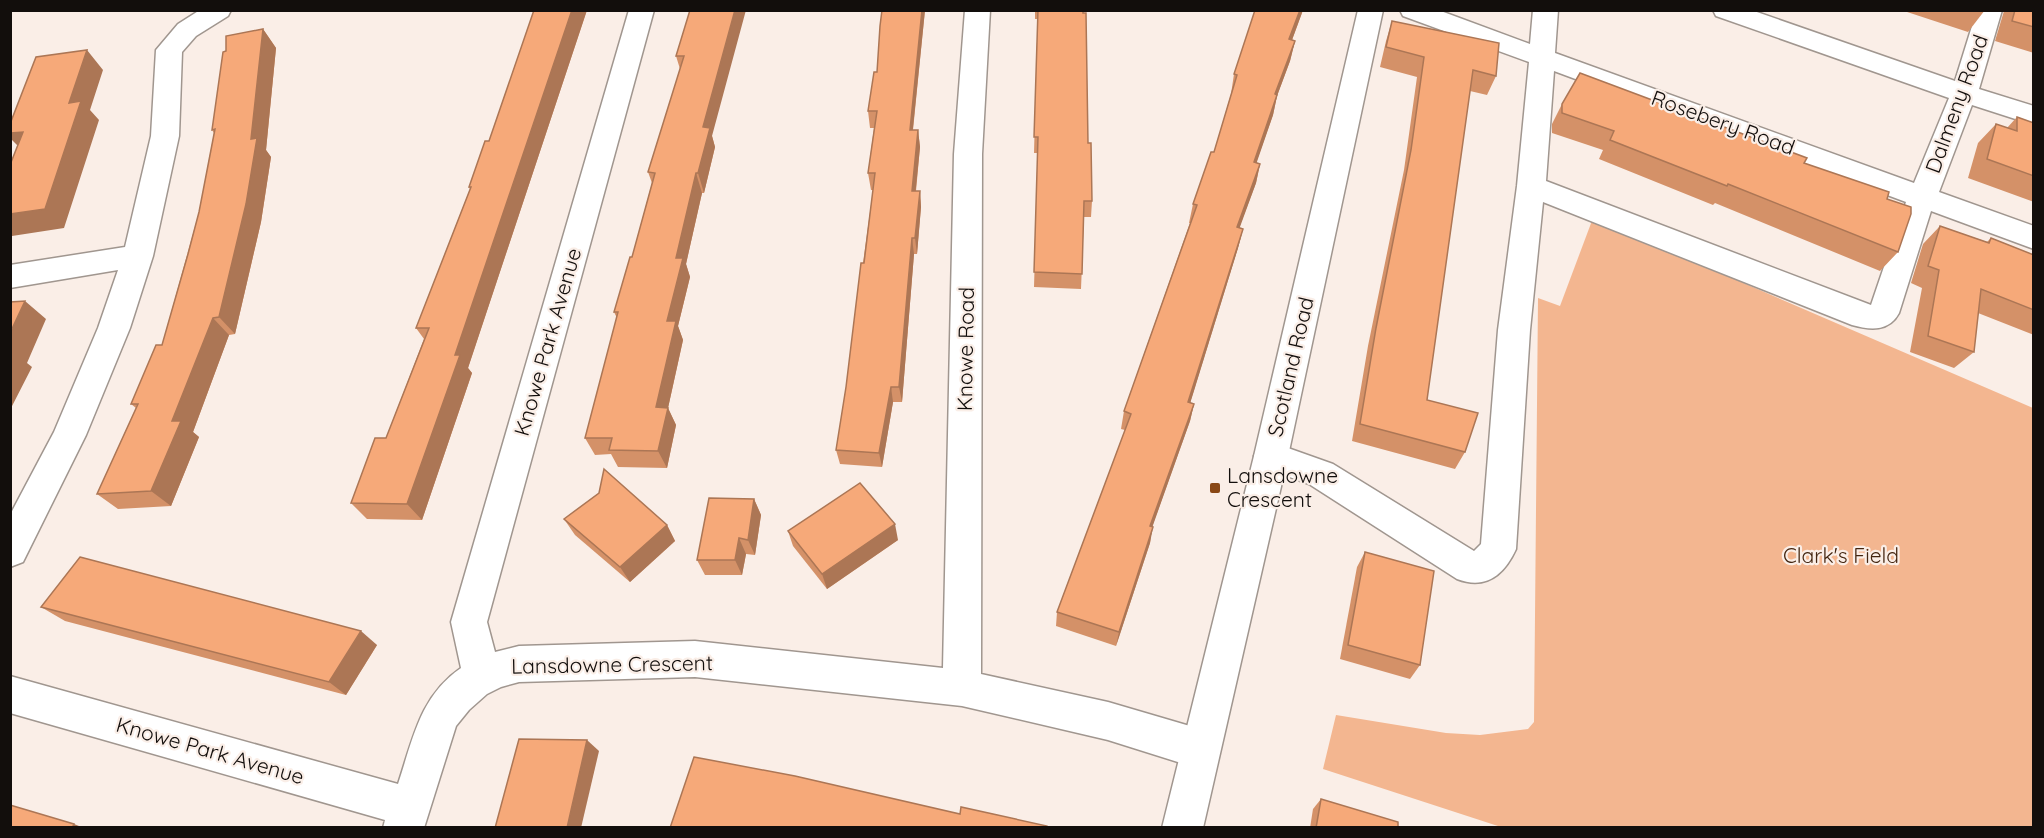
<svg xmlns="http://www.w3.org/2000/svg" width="2044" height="838" viewBox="0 0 2044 838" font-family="Quicksand,sans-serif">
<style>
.green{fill:#f3b690}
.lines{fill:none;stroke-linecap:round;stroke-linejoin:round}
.minor-casing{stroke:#a0968f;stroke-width:3}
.major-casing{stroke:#a0968f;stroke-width:3}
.minor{fill:#fff;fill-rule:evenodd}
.major{fill:#fff;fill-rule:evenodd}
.wall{fill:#d49168}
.shaded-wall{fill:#ac7655}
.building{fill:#f6a979;stroke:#ac7655;stroke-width:1.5}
.poi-dot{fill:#894715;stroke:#faeee7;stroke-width:2}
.labels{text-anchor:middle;stroke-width:4.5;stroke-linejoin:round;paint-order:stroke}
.street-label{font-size:21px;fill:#120e0c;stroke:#faeee7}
.poi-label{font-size:21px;fill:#120e0c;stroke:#faeee7;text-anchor:start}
.park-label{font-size:21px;fill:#432510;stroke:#faeee7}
</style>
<rect width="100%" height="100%" fill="#faeee7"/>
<path class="green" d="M1593,218L2033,408V827H1501L1323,769L1336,715L1446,733L1480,735L1528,729L1534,722L1538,298L1560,306Z"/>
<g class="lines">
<defs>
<g id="minor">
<path d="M200,10H231L228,16L196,36L182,52L179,136L153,256L130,328L86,435L23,562L10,567V515L54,432L98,328L118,270L10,288V265L125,247L151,136L156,50L178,24Z"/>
<path d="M629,10H654L487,622L495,652L519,646L695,641L943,668L954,154L965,10H990L982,154L981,674L1108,702L1200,729L1214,735L1220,749L1214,763L1200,769L1108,740L962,706L695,677L519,682L501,687L487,694L469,710L456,726L424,828H383L385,820L10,713V676L398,784C413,739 420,696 461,668L451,622Z"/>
<path d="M1400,10H1438L1530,44L1533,10H1558L1555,53L1914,183L1949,98L1716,16L1713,10H1751L1955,81L1977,10H2002L1979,89L2034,106V125L1972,105L1939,192L2034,226V249L1931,211L1899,313C1889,332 1870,330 1852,325L1543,202L1530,330L1516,549C1504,575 1486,590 1457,579L1309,484L1259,466L1254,456L1259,446L1271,442L1333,464L1474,551L1481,544L1498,330L1517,186L1529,62L1403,16ZM1554,71L1906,202L1871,305L1546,181Z"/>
</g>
<path id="major" d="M1358,10H1383L1288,456L1203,828H1162L1254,456Z"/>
</defs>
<use href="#minor" class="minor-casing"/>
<use href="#major" class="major-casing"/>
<use href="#minor" class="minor"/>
<use href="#major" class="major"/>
</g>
<g class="wall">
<path d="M534,10H587L468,368L472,373L422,520L367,519L351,503L386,438L424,339L416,328L470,189L469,187L489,141Z"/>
<path d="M690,10L712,136L715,147L704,193H702L686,264L690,277L678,326L683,340L668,408L676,425L667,468L618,467L611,454L595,455L585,438L617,318L614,312L632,257L652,183L648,172L680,69L676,56Z"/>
<path d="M882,10H925L913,130H918L920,147L916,191H920L921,207L917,254H914L902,402H893L882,467L840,464L836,450L846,387L873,190H871L868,173L874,128H870L868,111L877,72Z"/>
<path d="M1035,10H1083L1088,143L1092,201L1091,217H1084L1081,289L1034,287L1038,153H1034L1037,42V19H1035Z"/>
<path d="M1303,10L1292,40L1295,41L1290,61L1277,96L1273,115L1256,163L1260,164L1256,183L1239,228L1243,229L1238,248L1190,403L1194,404L1190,421L1152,527L1150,543L1116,646L1056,626L1057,612L1125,430L1121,429L1124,411L1190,223H1189L1193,204L1214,152L1231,94L1234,74Z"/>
<path d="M1901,10H1985L1968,32Z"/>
<path d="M2034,10V53L1995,41L2004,11Z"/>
<path d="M1392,21L1496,76L1487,95L1470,91L1427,400L1465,452L1455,469L1352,441L1368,346L1404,170L1417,77L1380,67L1386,41Z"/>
<path d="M263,29L276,48L266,150L271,157L261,222L235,334L229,335L193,432L199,437L171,506L118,509L97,494L136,408L131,404L162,345L199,212L214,133L212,130L226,51Z"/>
<path d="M1562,104L1804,163L1887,199L1898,252L1880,271L1715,203L1713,205L1599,159L1603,150L1552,133V124Z"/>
<path d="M2017,117L2034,123V202L1968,178L1978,143L1996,124L2007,128Z"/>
<path d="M1940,226L1987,242L1991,238L2034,255V335L1978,313L1974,352L1954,368L1910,352L1922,288L1911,283L1923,244Z"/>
<path d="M754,499L761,515L755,555L746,554L742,575H705L697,560Z"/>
<path d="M564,519L667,525L675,541L630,582L575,535Z"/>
<path d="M788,531L898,540L827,589L793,546Z"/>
<path d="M1365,552L1420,665L1410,679L1340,659L1357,567Z"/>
<path d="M41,607L377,645L346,695L65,621Z"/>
<path d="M1321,799L1398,828H1310L1313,809Z"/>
</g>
<g class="shaded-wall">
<path d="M572,10H587L468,368L472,373L422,520L407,504L455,355Z"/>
<path d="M735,10H746L712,136L715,147L704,193L698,173L703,127Z"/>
<path d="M922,10H925L911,147L910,130Z"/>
<path d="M1300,10H1303L1285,59L1289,39Z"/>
<path d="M263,29L276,48L266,150L271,157L261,222L235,334L219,317L251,139Z"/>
<path d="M1295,41L1290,61L1277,96L1273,115L1250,182L1254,162L1275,94Z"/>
<path d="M87,50L103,70L90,110L99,120L64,228L12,236L10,235V214L69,103Z"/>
<path d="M918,130L920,147L914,207L912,191Z"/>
<path d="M23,132L26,154L10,138V133Z"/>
<path d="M1260,164L1256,183L1233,246L1237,227Z"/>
<path d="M696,173L702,193L686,264L690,277L678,326L683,340L668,408L676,425L667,468L658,451L656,407L676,258Z"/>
<path d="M920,191L921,207L917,254L915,238Z"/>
<path d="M1243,229L1238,248L1185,420L1188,402Z"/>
<path d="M912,238L914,254L902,402L899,387Z"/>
<path d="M25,301L46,319L27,363L32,367L10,410V333Z"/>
<path d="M213,318L229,335L193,432L199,437L171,506L151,491L172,421Z"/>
<path d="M891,387L893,402L882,467L879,453Z"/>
<path d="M1194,404L1190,421L1147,542L1150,526Z"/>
<path d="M754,499L761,515L755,555L748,540Z"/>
<path d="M895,524L898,540L827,589L822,574Z"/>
<path d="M667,525L675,541L630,582L620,567Z"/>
<path d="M1153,527L1150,543L1116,646L1119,632Z"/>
<path d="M739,538L746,554L742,575L735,560Z"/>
<path d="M361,631L377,645L346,695L329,682Z"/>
<path d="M587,740L599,751L581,828H567Z"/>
<path d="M74,824L84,828H72Z"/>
</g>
<g class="building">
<path d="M534,10H572L455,355H460L407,504L351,503L375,438H386L429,328H416L471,187H469L485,141H489Z"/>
<path d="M690,10H735L703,127L710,128L698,173H696L676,258H683L667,321H676L656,407L668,408L658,451L609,450L612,438H585L618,312H614L630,257H632L655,173L648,172L684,56H676Z"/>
<path d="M882,10H922L910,130H918L912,191H920L915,238H912L899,387H891L879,453L836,450L846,387L861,263H864L875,173H868L877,111H868L874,72H877L880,26Z"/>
<path d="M1038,10H1083V13H1086L1088,143H1091L1092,201H1084L1082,274L1034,272L1038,137H1034Z"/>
<path d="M1255,10H1300L1289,39L1295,41L1275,94L1277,95L1254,162L1260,164L1237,227L1243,229L1188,402L1194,404L1150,526L1153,527L1119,632L1057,612L1131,414L1124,411L1197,205L1193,204L1211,152H1214L1237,75L1234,74Z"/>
<path d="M2015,10H2034V27L2012,21Z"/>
<path d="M1392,21L1499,43L1496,76L1473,70L1427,400L1478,413L1465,452L1360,424L1376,328L1411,150L1424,57L1386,47Z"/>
<path d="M263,29L251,139L257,138L246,204L219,317L213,318L172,421H181L151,491L97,494L138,404H131L156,345H162L188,254L199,212L215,129L212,130L223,52L226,51V36Z"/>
<path d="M87,50L69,103L81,101L45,209L10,214V165L23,132L10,133V124L36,57Z"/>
<path d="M1580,73L1807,158L1804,163L1889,192L1887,199L1911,207V214L1898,252L1728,184L1727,186L1610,140L1614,131L1562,113V104Z"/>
<path d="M2017,117L2034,123V176L1987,159L1996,124L2017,131Z"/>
<path d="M1940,226L1989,243L1991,238L2034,255V310L1981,289L1974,352L1928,336L1939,270L1928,266Z"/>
<path d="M25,301L10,333V302Z"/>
<path d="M604,469L667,525L620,567L564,519L599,493Z"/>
<path d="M860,483L895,524L822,574L788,531Z"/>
<path d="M709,498L754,499L748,540L739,538L735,560H697Z"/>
<path d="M1365,552L1434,571L1420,665L1348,645Z"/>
<path d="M80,557L361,631L329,682L41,607Z"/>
<path d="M519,739L587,740L567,828H495Z"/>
<path d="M694,757L795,776L960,814L961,807L1047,826V828H670Z"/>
<path d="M1321,799L1398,822V828H1316Z"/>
<path d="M10,805L74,824L72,828H10Z"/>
</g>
<rect class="poi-dot" x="1209" y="482" width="12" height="12" rx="3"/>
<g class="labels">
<g class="street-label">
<text transform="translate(1957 104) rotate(-70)" y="7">Dalmeny Road</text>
<text transform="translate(1723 123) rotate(20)" y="7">Rosebery Road</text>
<text transform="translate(548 342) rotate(-74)" y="7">Knowe Park Avenue</text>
<text transform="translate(966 349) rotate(-89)" y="7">Knowe Road</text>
<text transform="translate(1291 367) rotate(-77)" y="7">Scotland Road</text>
<text transform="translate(612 665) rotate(-1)" y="7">Lansdowne Crescent</text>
<text transform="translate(210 751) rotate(16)" y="7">Knowe Park Avenue</text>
</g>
<g class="poi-label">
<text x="1227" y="483">Lansdowne<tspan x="1227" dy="24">Crescent</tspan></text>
</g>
<g class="park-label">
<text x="1841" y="563">Clark's Field</text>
</g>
</g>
<rect width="2044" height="838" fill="none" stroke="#120e0c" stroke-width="24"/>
</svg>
